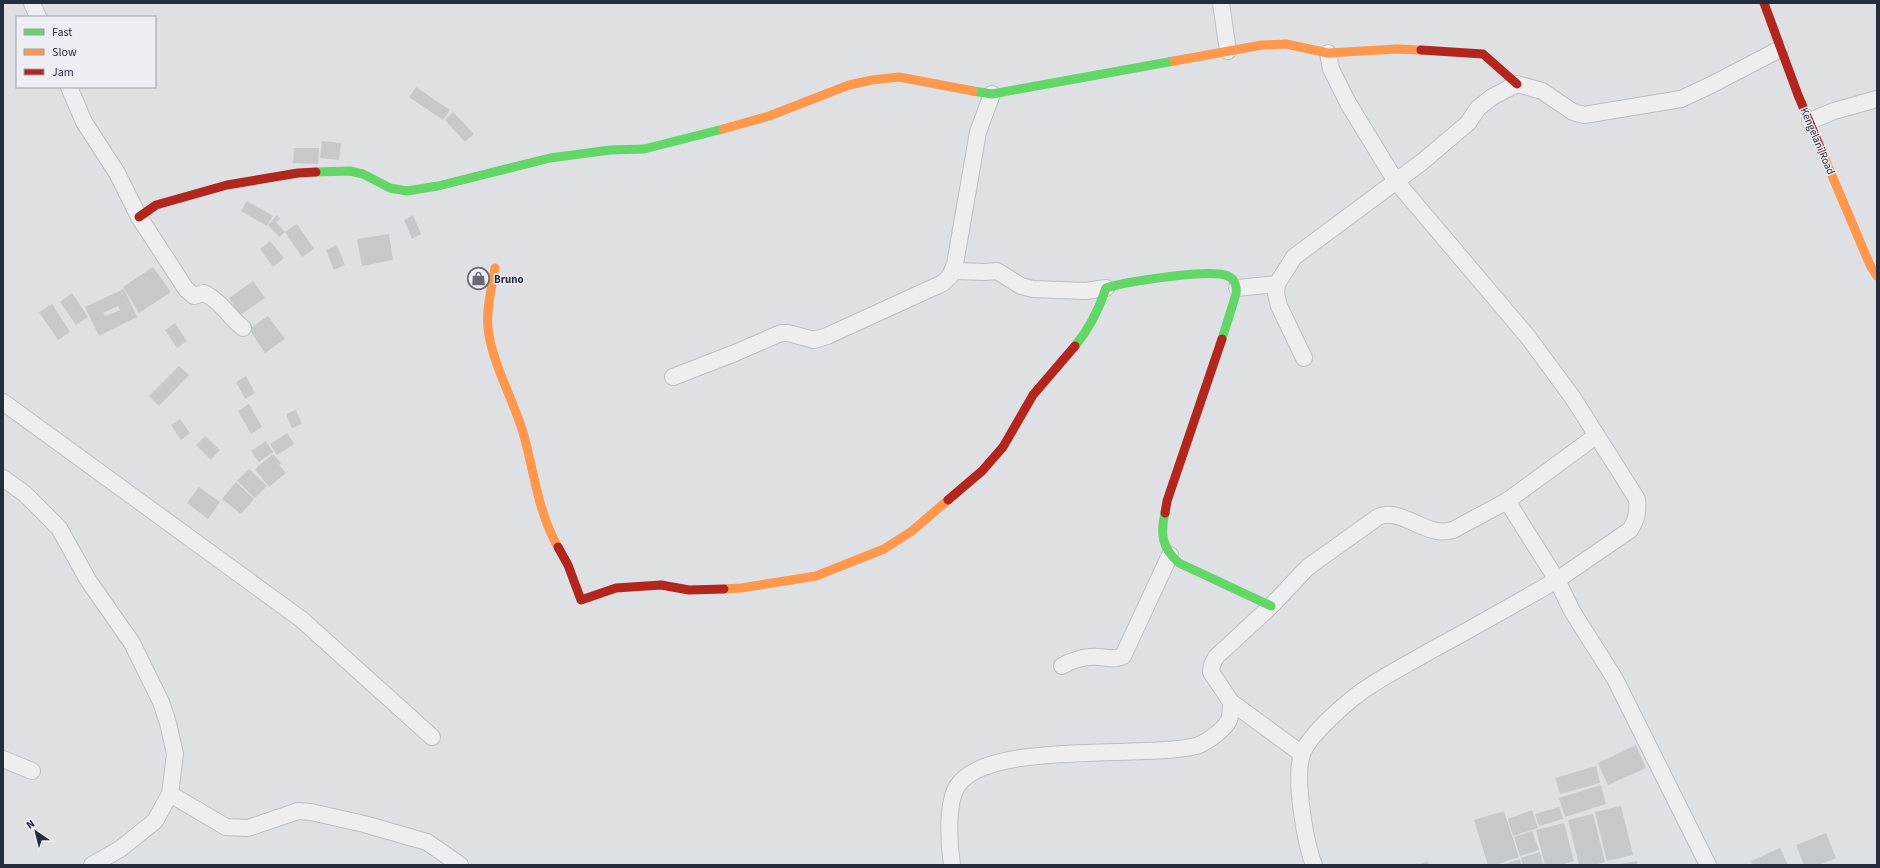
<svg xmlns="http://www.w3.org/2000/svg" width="1880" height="868" viewBox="0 0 1880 868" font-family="'Source Sans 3',sans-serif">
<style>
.building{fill:#c7c8cc;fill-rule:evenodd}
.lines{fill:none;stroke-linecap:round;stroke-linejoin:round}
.street-casing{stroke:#bdbec2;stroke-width:18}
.street{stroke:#eeeef1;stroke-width:16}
.fast{stroke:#63d668;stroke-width:9}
.slow{stroke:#ff974d;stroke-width:9}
.jam{stroke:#b3261e;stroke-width:9}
.labels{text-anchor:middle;stroke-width:3;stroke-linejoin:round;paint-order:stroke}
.street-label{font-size:11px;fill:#272c3c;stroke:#eceef4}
.poi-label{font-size:11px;font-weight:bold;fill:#272c3c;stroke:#eceef4;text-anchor:start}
</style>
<rect width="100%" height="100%" fill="#dfe0e4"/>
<g class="building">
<path d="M416,87L450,110L443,120L409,97Z"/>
<path d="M453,112L474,134L465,142L445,120Z"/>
<path d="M322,141L341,143L339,160L320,158Z"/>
<path d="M294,148H319L318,164L293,163Z"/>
<path d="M247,201L273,216L267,226L241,211Z"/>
<path d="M277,215L280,219L276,222L285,232L279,237L268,225Z"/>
<path d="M413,215L421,234L412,239L404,220Z"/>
<path d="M297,224L314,249L302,257L285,232Z"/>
<path d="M389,234L393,260L362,266L357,239Z"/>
<path d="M270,241L284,258L273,267L260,249Z"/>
<path d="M337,245L345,265L334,270L326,250Z"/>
<path d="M153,267L171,292L139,313L123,287Z"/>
<path d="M253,281L265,298L240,315L229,298Z"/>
<path d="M124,289L137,317L99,336L85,307ZM118,306L120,310L105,316L103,313Z"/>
<path d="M72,293L88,317L76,325L60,302Z"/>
<path d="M52,304L70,332L58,340L39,312Z"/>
<path d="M268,316L285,339L265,353L249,329Z"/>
<path d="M175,323L187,341L177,348L165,330Z"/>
<path d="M179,366L189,375L159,406L149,396Z"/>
<path d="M246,376L255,393L245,399L236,382Z"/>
<path d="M249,404L262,427L251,434L238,411Z"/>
<path d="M296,410L302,424L292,428L286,414Z"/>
<path d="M180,419L190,433L181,440L171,425Z"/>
<path d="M287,433L294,444L277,455L270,444Z"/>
<path d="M205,436L220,450L211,460L196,445Z"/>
<path d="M266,441L273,452L259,462L251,451Z"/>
<path d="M273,454L281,463L279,465L286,473L269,487L255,469Z"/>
<path d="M249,469L267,486L255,498L237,481Z"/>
<path d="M236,482L254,499L241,514L222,499Z"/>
<path d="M199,487L220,502L208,519L187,503Z"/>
<path d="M1636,745L1646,768L1608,785L1598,763Z"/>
<path d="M1596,766L1600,783L1560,794L1555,778Z"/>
<path d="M1601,785L1606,804L1565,817L1559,798Z"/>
<path d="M1621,806L1633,855L1607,861L1595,812Z"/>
<path d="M1559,807L1563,819L1539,826L1535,814Z"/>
<path d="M1532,810L1538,828L1513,836L1508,819Z"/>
<path d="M1504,811L1519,857L1495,865H1488L1474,820Z"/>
<path d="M1593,814L1605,862L1594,865H1579L1568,820Z"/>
<path d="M1564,823L1574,861L1560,865H1545L1536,830Z"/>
<path d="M1532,831L1539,850L1520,856L1514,837Z"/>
<path d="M1826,833L1836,858L1819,865H1804L1796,845Z"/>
<path d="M1780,848L1788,865H1753L1751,861Z"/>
<path d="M1540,852L1543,865H1523L1521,858Z"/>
<path d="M1520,859L1521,865H1503Z"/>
<path d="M1427,861L1429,865H1418Z"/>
<path d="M1637,861V865H1619V864Z"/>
</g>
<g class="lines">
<defs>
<g id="street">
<path d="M32,3L38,17"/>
<path d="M1221,3L1228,51"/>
<path d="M1328,53L1331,69L1348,103L1395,180L1528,337L1573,398L1637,499C1638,512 1637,519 1630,530L1557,580L1507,501"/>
<path d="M69,87L84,122L117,173L139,217L186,289L194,296L204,293C222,302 228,316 243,328"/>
<path d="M1810,121L1834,111L1877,99"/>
<path d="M953,271L985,272L997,271L1021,286L1033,289L1086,291L1106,288"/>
<path d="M1237,288L1277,284"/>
<path d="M1304,358L1279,306L1276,294L1277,284L1294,257L1422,162L1468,123L1478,108L1492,97L1517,84L1542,91L1573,112L1584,115L1681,99L1711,85L1780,49"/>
<path d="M673,377L735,353L781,333H788L814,340L827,336L943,283L950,276L955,264L978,132L992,94"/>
<path d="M3,402L301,619L432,737"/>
<path d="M3,478L25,494L59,528L88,580L132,643L161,702L168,723L175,754L170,794"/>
<path d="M1062,666C1072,660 1086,656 1098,657C1108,657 1114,661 1123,656L1170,555"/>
<path d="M1302,754L1231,702L1211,672L1212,665L1216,657L1271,606L1308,567L1378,517C1401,506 1427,539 1453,530L1507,501L1596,436"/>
<path d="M3,759L32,771"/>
<path d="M92,865L120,849L155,821L170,794L226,827L248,828L298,811L311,812L364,824L427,842L460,865"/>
<path d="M952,865C949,845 946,802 958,785C990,740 1144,759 1196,746C1206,743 1224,730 1229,720C1231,715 1231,708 1231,702"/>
<path d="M1314,865C1305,842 1294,778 1302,754C1309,734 1352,697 1370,686C1389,673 1410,663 1430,651C1473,628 1515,604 1557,580L1572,611L1615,679L1708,865"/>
</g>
</defs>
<use href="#street" class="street-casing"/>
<use href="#street" class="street"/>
<g class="fast">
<path d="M973,91L992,94L1174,61"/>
<path d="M316,172L350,171L363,174L390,188L407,191L438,186L550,158L610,150L644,149L723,129"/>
<path d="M1075,346C1090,328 1099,309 1106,288C1125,282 1212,268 1228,276C1235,279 1237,287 1236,294L1222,339"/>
<path d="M1165,513C1160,534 1162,548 1179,563L1271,606"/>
</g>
<g class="slow">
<path d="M1174,61L1262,45L1286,44L1328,53L1397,49L1421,50"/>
<path d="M723,129L769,116L849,85L872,80L899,77L973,91"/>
<path d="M1822,152L1870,265L1877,276"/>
<path d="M495,268C492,287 486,308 488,328C491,359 511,396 521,426C534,466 536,509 558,547"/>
<path d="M724,589L741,588L816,576L884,549L912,531L948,500"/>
</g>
<g class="jam">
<path d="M1764,3L1798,95L1822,152"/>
<path d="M1421,50L1483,54L1517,84"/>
<path d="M139,217L156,205L227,185L298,173L316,172"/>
<path d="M948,500L982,471L1003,447L1033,395L1075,346"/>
<path d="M1165,513L1167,501L1222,339"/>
<path d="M558,547L568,565L581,600L616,588L661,585L689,590L724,589"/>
</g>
</g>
<defs>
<symbol id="shop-ring" viewBox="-11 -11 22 22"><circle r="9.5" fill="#eceef4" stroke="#676b77" stroke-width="1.5"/><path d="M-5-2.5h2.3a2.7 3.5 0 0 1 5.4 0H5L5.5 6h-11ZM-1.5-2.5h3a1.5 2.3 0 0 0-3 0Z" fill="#676b77"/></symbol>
</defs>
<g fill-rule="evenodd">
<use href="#shop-ring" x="466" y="266" width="25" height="25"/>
</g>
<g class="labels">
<g class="street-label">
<text transform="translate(1818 141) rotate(67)" y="4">Kengelani Road</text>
</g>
<g class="poi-label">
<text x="494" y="283">Bruno</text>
</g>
</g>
<rect width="1880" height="868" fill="none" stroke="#272c3c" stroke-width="8"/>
<rect x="16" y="16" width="140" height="72" fill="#eceef4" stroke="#9da0aa"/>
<rect x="24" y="29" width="20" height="6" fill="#63d668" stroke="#9da0aa"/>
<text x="52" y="36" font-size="12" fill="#272c3c">Fast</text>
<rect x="24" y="49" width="20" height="6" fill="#ff974d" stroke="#9da0aa"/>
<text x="52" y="56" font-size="12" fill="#272c3c">Slow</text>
<rect x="24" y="69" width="20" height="6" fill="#b3261e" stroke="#9da0aa"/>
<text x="52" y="76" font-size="12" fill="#272c3c">Jam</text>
<g transform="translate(36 832) rotate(325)" stroke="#eceef4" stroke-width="3" paint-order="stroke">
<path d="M0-3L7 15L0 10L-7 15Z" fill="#272c3c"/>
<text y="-6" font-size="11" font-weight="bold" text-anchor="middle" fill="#272c3c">N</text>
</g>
</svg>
